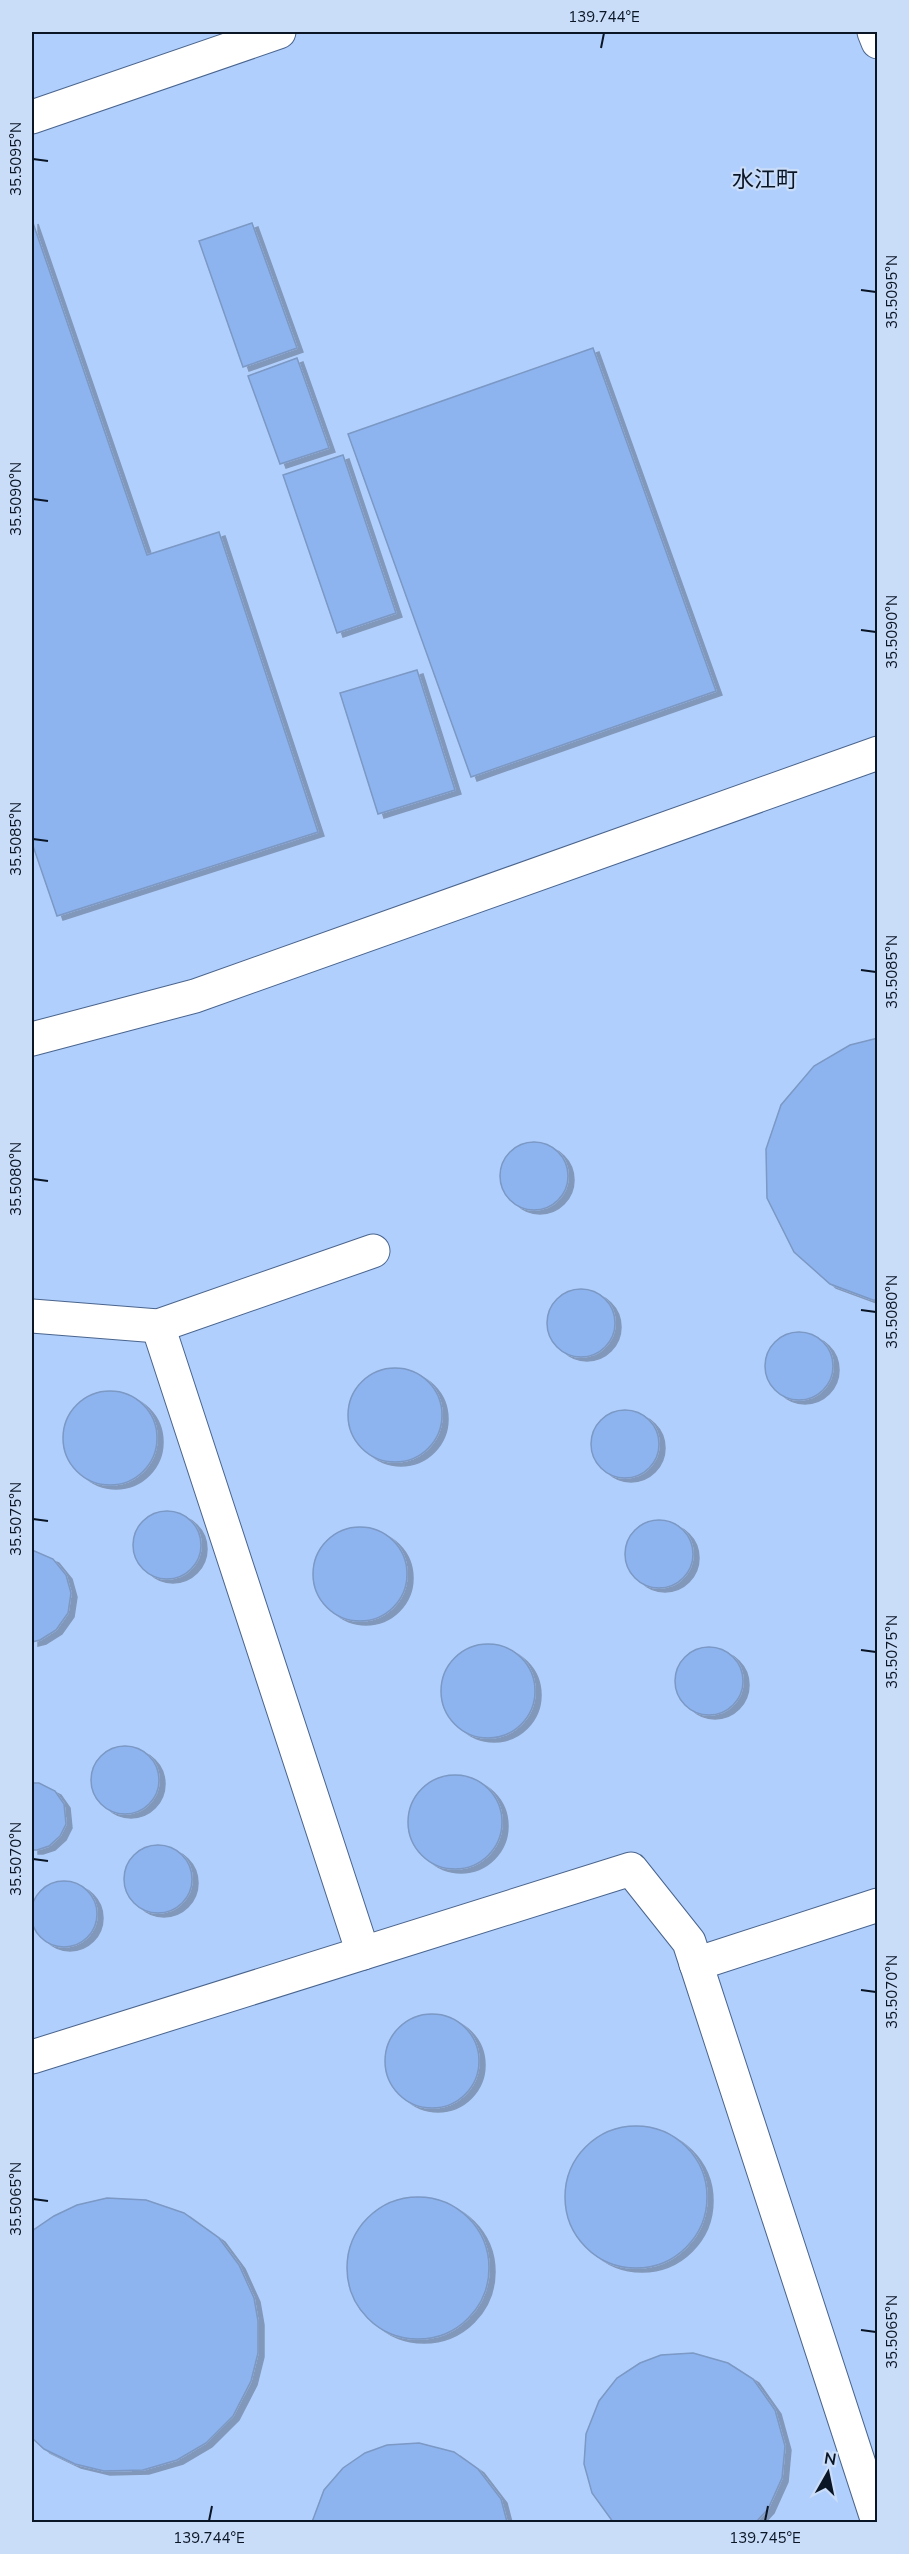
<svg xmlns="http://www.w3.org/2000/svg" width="909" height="2554" viewBox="0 0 909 2554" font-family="'Nunito Sans','Noto Sans JP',sans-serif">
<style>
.building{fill:#8eb4ef;stroke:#7b98c4;stroke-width:1.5;filter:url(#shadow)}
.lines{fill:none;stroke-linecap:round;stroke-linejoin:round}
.minor-casing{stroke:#49648d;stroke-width:35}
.minor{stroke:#fff;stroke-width:33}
.ticks{fill:none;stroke:#0a1525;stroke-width:2}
.labels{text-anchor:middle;stroke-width:4.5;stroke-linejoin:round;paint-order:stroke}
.neighbourhood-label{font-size:22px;fill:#0a1525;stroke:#c9dcf8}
.neatline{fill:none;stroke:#0a1525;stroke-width:2}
.ticks-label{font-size:15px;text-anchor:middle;fill:#0a1525}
</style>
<defs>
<filter id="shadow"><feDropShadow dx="6" dy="4" stdDeviation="0" flood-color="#0004"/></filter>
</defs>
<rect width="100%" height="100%" fill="#b1cffd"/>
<g class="building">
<path d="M32,220L147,555L219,532L318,832L57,916L32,843Z"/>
<path d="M252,223L297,348L243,367L199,241Z"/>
<path d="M593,348L716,691L471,777L348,434Z"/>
<path d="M297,358L329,448L280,464L248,376Z"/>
<path d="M343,455L396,613L337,633L283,475Z"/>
<path d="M417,670L455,790L378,814L340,693Z"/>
<path d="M878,1038V1300H873L830,1284L794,1252L767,1198L766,1149L781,1105L814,1066L850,1045Z"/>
<circle cx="534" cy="1176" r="34"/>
<circle cx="581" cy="1323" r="34"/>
<circle cx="799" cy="1366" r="34"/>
<circle cx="395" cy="1415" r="47"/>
<circle cx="110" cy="1438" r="47"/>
<circle cx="625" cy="1444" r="34"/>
<circle cx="167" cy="1545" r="34"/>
<circle cx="659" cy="1554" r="34"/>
<circle cx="360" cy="1574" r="47"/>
<path d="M32,1550L53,1559L66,1575L71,1593L68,1613L56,1630L40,1640L32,1642Z"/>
<circle cx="488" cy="1691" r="47"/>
<circle cx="709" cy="1681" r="34"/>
<circle cx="125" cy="1780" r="34"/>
<circle cx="455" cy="1822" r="47"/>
<path d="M32,1783H39L55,1791L64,1804L66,1824L60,1836L49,1846L37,1850H32Z"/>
<circle cx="158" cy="1879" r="34"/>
<circle cx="64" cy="1914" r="33"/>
<circle cx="432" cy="2061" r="47"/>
<circle cx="636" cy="2197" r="71"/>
<circle cx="418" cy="2268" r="71"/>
<path d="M107,2198L146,2200L184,2213L219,2238L239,2265L254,2298L258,2321V2353L251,2381L233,2416L206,2443L177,2460L143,2470L104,2471L75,2464L44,2449L32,2438V2231L54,2216L77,2205Z"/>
<path d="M693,2353L728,2363L753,2379L775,2410L785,2446L782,2478L768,2509L756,2522H613L592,2493L584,2464L586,2434L599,2401L617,2378L640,2363L661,2355Z"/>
<path d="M419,2443L454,2452L478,2469L501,2499L507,2522H312L324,2490L343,2468L365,2453L387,2445Z"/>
</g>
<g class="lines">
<defs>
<g id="minor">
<path d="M874,32L878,42"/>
<path d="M32,117L279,32"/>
<path d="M32,1039L195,996L878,753"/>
<path d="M32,1316L158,1326L373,1251"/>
<path d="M158,1326L363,1953"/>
<path d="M696,1964L878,1905"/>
<path d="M32,2057L631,1869L689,1942L878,2522"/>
</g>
</defs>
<use href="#minor" class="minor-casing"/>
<use href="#minor" class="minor"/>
</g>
<path class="ticks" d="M601,48L604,33M33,159L48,161M861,290L876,292M33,499L48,501M861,630L876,632M33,839L48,841M861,970L876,972M33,1179L48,1181M861,1310L876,1312M33,1519L48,1521M861,1650L876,1652M33,1859L48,1861M861,1990L876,1992M33,2199L48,2201M861,2330L876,2332M209,2521L212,2506M765,2521L768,2506"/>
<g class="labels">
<g class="neighbourhood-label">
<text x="765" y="187">水江町</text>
</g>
</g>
<rect width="909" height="2554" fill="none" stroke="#c9dcf8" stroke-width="66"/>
<g transform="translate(828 2473) rotate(9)" stroke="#c9dcf8" stroke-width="4.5" paint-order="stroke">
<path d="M0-4.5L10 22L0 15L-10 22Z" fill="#0a1525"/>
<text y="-9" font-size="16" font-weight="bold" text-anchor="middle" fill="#0a1525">N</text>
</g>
<rect x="33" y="33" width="843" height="2488" class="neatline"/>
<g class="ticks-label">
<text x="604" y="22">139.744°E</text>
<text transform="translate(16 159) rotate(-90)" y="5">35.5095°N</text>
<text transform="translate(892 292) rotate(-90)" y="5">35.5095°N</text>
<text transform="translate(16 499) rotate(-90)" y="5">35.5090°N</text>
<text transform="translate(892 632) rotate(-90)" y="5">35.5090°N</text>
<text transform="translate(16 839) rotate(-90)" y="5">35.5085°N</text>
<text transform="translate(892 972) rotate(-90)" y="5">35.5085°N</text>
<text transform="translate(16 1179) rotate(-90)" y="5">35.5080°N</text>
<text transform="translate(892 1312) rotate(-90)" y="5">35.5080°N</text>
<text transform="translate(16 1519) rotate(-90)" y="5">35.5075°N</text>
<text transform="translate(892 1652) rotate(-90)" y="5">35.5075°N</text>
<text transform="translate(16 1859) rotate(-90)" y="5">35.5070°N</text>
<text transform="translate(892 1992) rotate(-90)" y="5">35.5070°N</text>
<text transform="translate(16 2199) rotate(-90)" y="5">35.5065°N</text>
<text transform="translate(892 2332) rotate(-90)" y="5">35.5065°N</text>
<text x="209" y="2543">139.744°E</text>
<text x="765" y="2543">139.745°E</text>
</g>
</svg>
